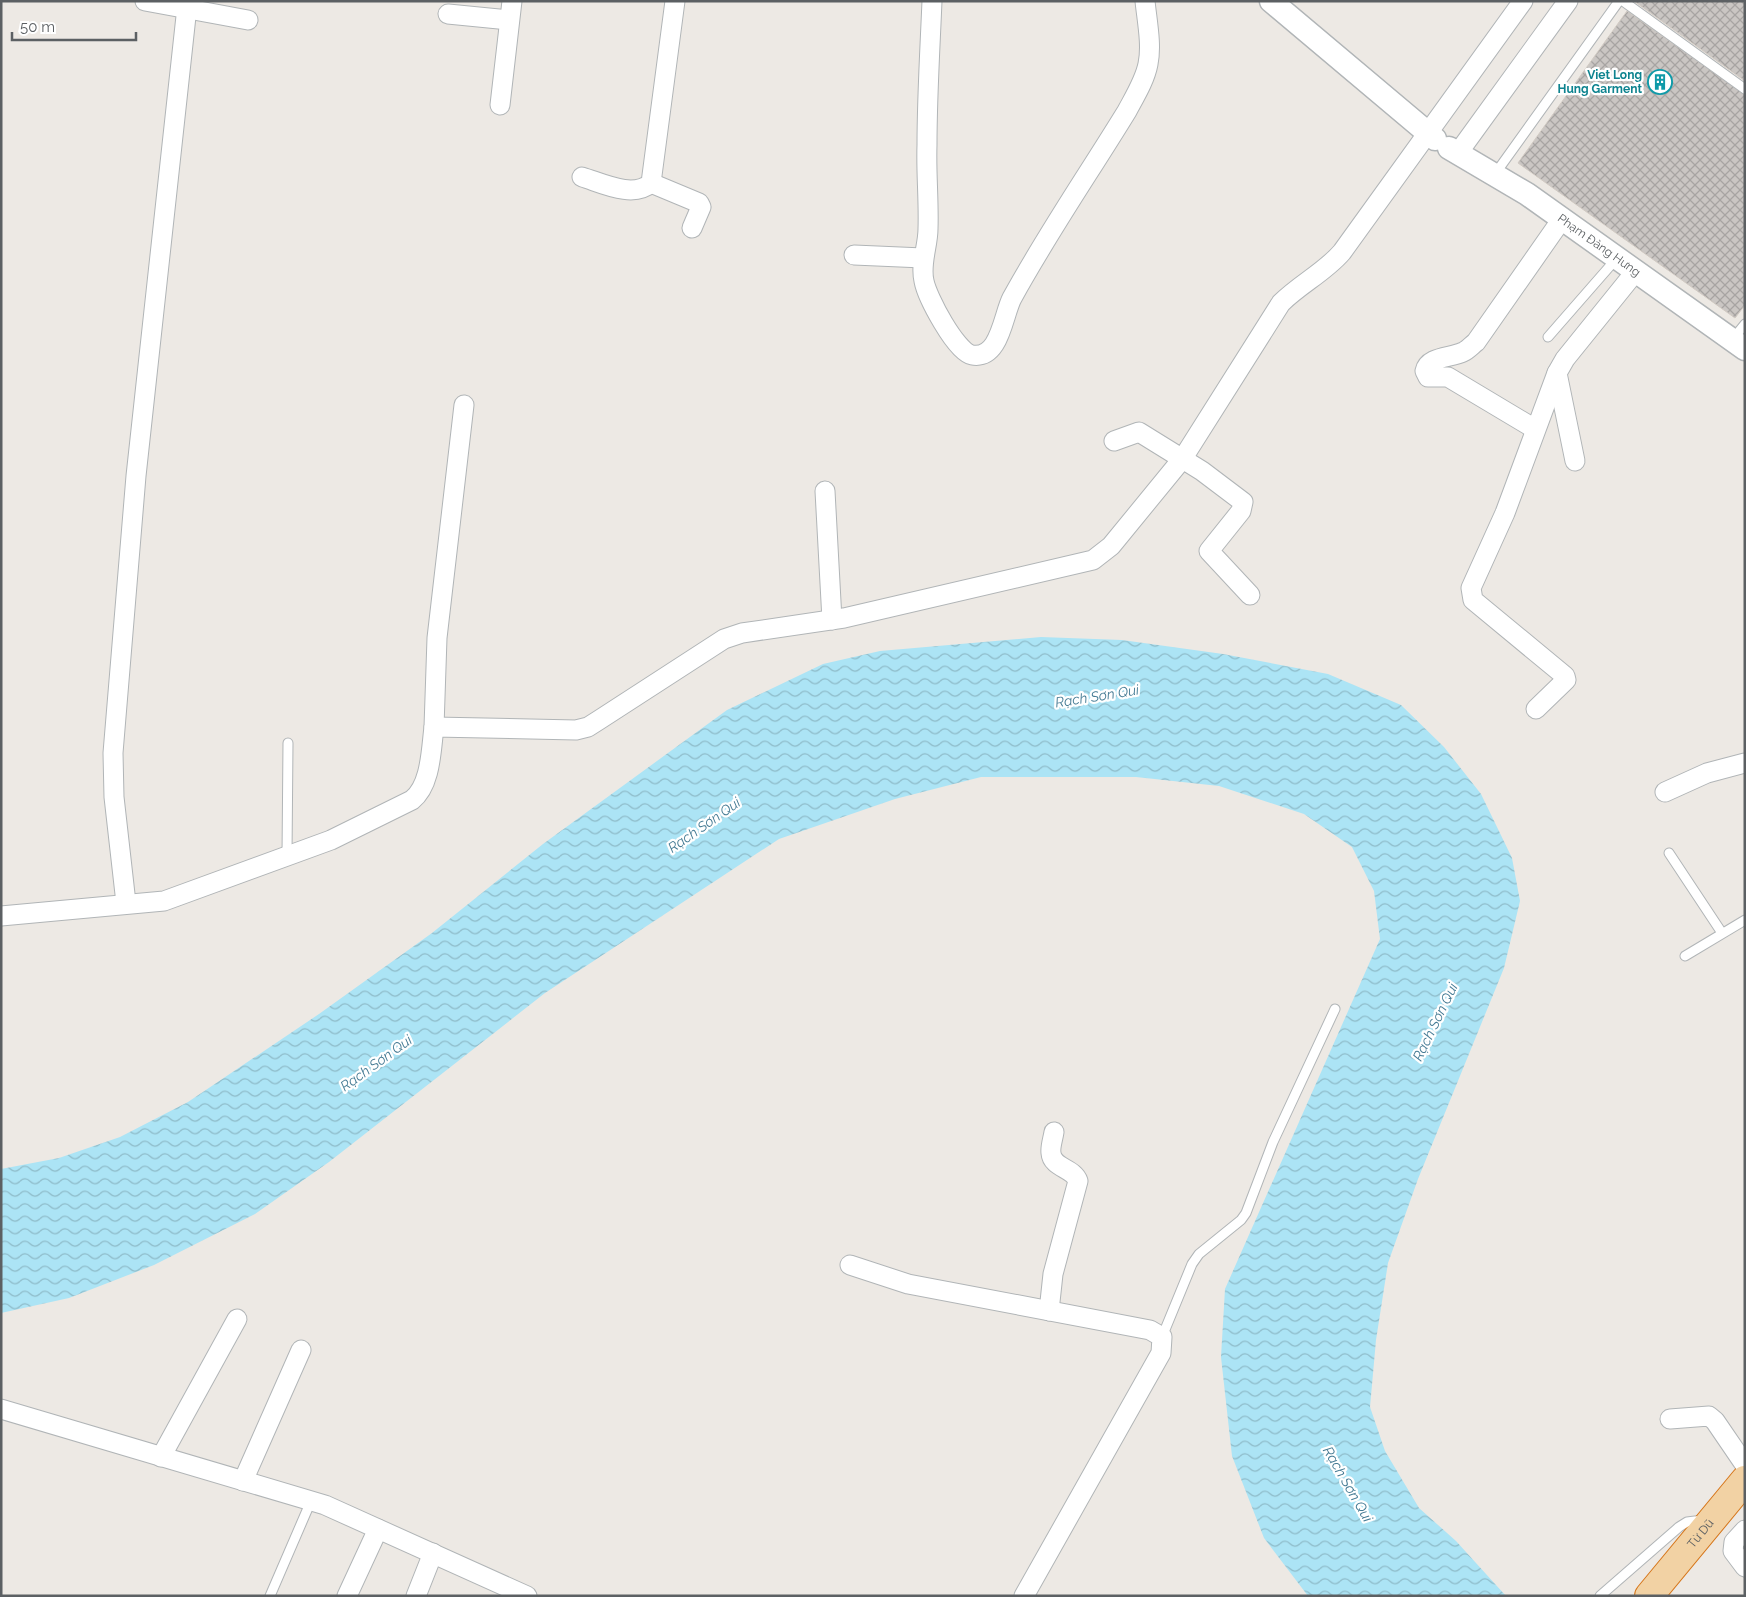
<svg xmlns="http://www.w3.org/2000/svg" width="1746" height="1597" viewBox="0 0 1746 1597" font-family="Raleway,sans-serif">
<style>
.water{fill:url(#water-waves)}
.building{fill:url(#building-cross-hatch);stroke:#d1cac3}
.lines{fill:none;stroke-linecap:round;stroke-linejoin:round}
.service-casing{stroke:#b1b5b7;stroke-width:11}
.minor-casing{stroke:#b1b5b7;stroke-width:21}
.tertiary-casing{stroke:#b1b5b7;stroke-width:25}
.trunk-casing{stroke:#d6761a;stroke-width:30}
.service{stroke:#fff;stroke-width:9}
.minor{stroke:#fff;stroke-width:19}
.tertiary{stroke:#fff;stroke-width:22}
.trunk{stroke:#f2d2a4;stroke-width:28}
.labels{text-anchor:middle;stroke-width:4.5;stroke-linejoin:round;paint-order:stroke}
.culture-label{font-size:12px;font-weight:bold;fill:#0d838f;stroke:#fff;text-anchor:end}
.street-label{font-size:12px;fill:#5c6063;stroke:#fff}
.water-label{font-size:14px;font-style:italic;fill:#457b94;stroke:#fff}
</style>
<defs>
<pattern id="water-waves" width="16" height="10" patternUnits="userSpaceOnUse" patternTransform="scale(1.25)"><rect width="16" height="10" fill="#ace4f5"/><path d="M0 5q4-4 8 0t8 0" fill="none" stroke="#8fbcca"/></pattern>
<pattern id="building-cross-hatch" width="8" height="8" patternUnits="userSpaceOnUse" patternTransform="scale(1.25)"><rect width="8" height="8" fill="#cac6c3"/><path d="M0 0l8 8M0 8l8-8" fill="none" stroke="#a7a4a2"/></pattern>
</defs>
<rect width="100%" height="100%" fill="#ede9e4"/>
<path class="water" d="M1041,637L1122,640L1223,654L1328,674L1401,705L1444,747L1481,794L1512,858L1520,901L1504,968L1418,1179L1388,1263L1376,1340L1370,1407L1385,1451L1419,1508L1456,1541L1506,1596H1308L1264,1538L1232,1456L1221,1357L1225,1289L1380,939L1374,891L1352,847L1304,814L1219,786L1136,777H981L895,799L779,839L545,993L329,1162L255,1214L154,1265L69,1298L1,1313V1169L59,1158L120,1137L188,1102L319,1014L432,933L543,844L727,710L823,664L880,651Z"/>
<g class="building">
<path d="M1634,1H1745V81Z"/>
<path d="M1627,11L1745,95V305L1735,318L1518,163Z"/>
</g>
<g class="lines">
<defs>
<g id="service">
<path d="M1623,1L1745,89"/>
<path d="M1495,174L1619,1"/>
<path d="M1548,337L1617,258"/>
<path d="M1732,340L1745,324"/>
<path d="M1669,853L1722,933"/>
<path d="M287,856L288,743"/>
<path d="M1685,956L1745,920"/>
<path d="M1162,1337L1192,1264L1199,1254L1241,1220L1246,1213L1273,1142L1335,1009"/>
<path d="M270,1596L311,1501"/>
<path d="M1600,1596L1679,1527L1687,1522L1703,1520"/>
</g>
<g id="minor">
<path d="M145,1L248,20"/>
<path d="M932,1C930,49 927,97 927,145C926,173 929,201 928,229C928,246 920,264 924,281C927,297 956,352 972,355C1000,360 1003,315 1012,298C1047,234 1089,173 1127,111C1135,96 1145,80 1148,64C1152,45 1147,21 1145,1"/>
<path d="M448,14L509,20"/>
<path d="M500,105L512,1"/>
<path d="M1458,153L1568,1"/>
<path d="M582,177C602,183 633,199 651,183L675,1"/>
<path d="M651,183L699,203L701,207L692,228"/>
<path d="M854,255L923,258"/>
<path d="M1557,373L1575,461"/>
<path d="M1535,429L1448,377H1428L1425,371C1428,356 1451,358 1463,352C1468,350 1472,345 1476,342L1562,219"/>
<path d="M1114,441L1139,432L1202,471L1243,502L1241,511L1209,551L1250,595"/>
<path d="M825,491L832,620"/>
<path d="M1536,709L1566,680L1565,676L1473,600L1471,588L1505,513L1557,373L1565,359L1636,271"/>
<path d="M434,727L437,638L464,405"/>
<path d="M1665,792L1707,773L1745,763"/>
<path d="M126,903L114,797L113,753L136,476L187,7"/>
<path d="M1,916L164,901L331,840L412,800C431,785 431,750 434,727L576,730L588,727L599,720L724,639L742,633L844,618L1093,560L1111,546L1183,458L1281,303C1300,284 1325,272 1342,252L1523,1"/>
<path d="M850,1265L908,1284L1150,1330L1162,1337L1161,1353L1024,1596"/>
<path d="M1049,1311L1053,1274L1078,1181C1074,1168 1052,1168 1051,1153C1050,1147 1053,1139 1054,1132"/>
<path d="M1,1409L325,1505L527,1596"/>
<path d="M1670,1419L1709,1416L1715,1421L1745,1465"/>
<path d="M161,1457L237,1319"/>
<path d="M243,1481L301,1350"/>
<path d="M1745,1530L1734,1542L1733,1551L1745,1567"/>
<path d="M347,1596L378,1529"/>
<path d="M416,1596L433,1553"/>
</g>
<g id="tertiary">
<path d="M1271,1L1435,139"/>
<path id="s1" d="M1449,148L1527,194L1745,349"/>
</g>
<g id="trunk">
<path id="s2" d="M1649,1596L1745,1480"/>
</g>
</defs>
<use href="#service" class="service-casing"/>
<use href="#minor" class="minor-casing"/>
<use href="#tertiary" class="tertiary-casing"/>
<use href="#trunk" class="trunk-casing"/>
<use href="#service" class="service"/>
<use href="#minor" class="minor"/>
<use href="#tertiary" class="tertiary"/>
<use href="#trunk" class="trunk"/>
</g>
<defs>
<symbol id="building-ring" viewBox="-11 -11 22 22"><circle r="9.5" fill="#fff" stroke="#0f9aa8" stroke-width="1.5"/><path d="M-4-6H4V6H1V3H-1V6H-4ZM-2.5-4.3h1.7v1.8h-1.7ZM.8-4.3h1.7v1.8H.8ZM-2.5-1h1.7V.8h-1.7ZM.8-1h1.7V.8H.8Z" fill="#0f9aa8"/></symbol>
</defs>
<g fill-rule="evenodd">
<use href="#building-ring" x="1646" y="68" width="28" height="28"/>
</g>
<g class="labels">
<g class="culture-label">
<text x="1642" y="79">Viet Long<tspan x="1642" dy="14">Hung Garment</tspan></text>
</g>
<g class="street-label">
<text dy="4" stroke="none"><textPath href="#s1" startOffset="179">Phạm Đăng Hưng</textPath></text>
<text dy="4" stroke="none"><textPath href="#s2" startOffset="81">Từ Dũ</textPath></text>
</g>
<g class="water-label">
<text transform="translate(1097 696) rotate(-9)" y="5">Rạch Sơn Qui</text>
<text transform="translate(704 825) rotate(-35)" y="5">Rạch Sơn Qui</text>
<text transform="translate(1435 1022) rotate(-64)" y="5">Rạch Sơn Qui</text>
<text transform="translate(376 1063) rotate(-36)" y="5">Rạch Sơn Qui</text>
<text transform="translate(1348 1484) rotate(60)" y="5">Rạch Sơn Qui</text>
</g>
</g>
<rect width="1746" height="1597" fill="none" stroke="#5c6063" stroke-width="5"/>
<path d="M12 32v8h124v-8" fill="none" stroke="#5c6063" stroke-width="2.5"/>
<text x="20" y="32" font-size="15" fill="#5c6063" stroke="#ffffff" stroke-width="4" paint-order="stroke">50 m</text>
</svg>
